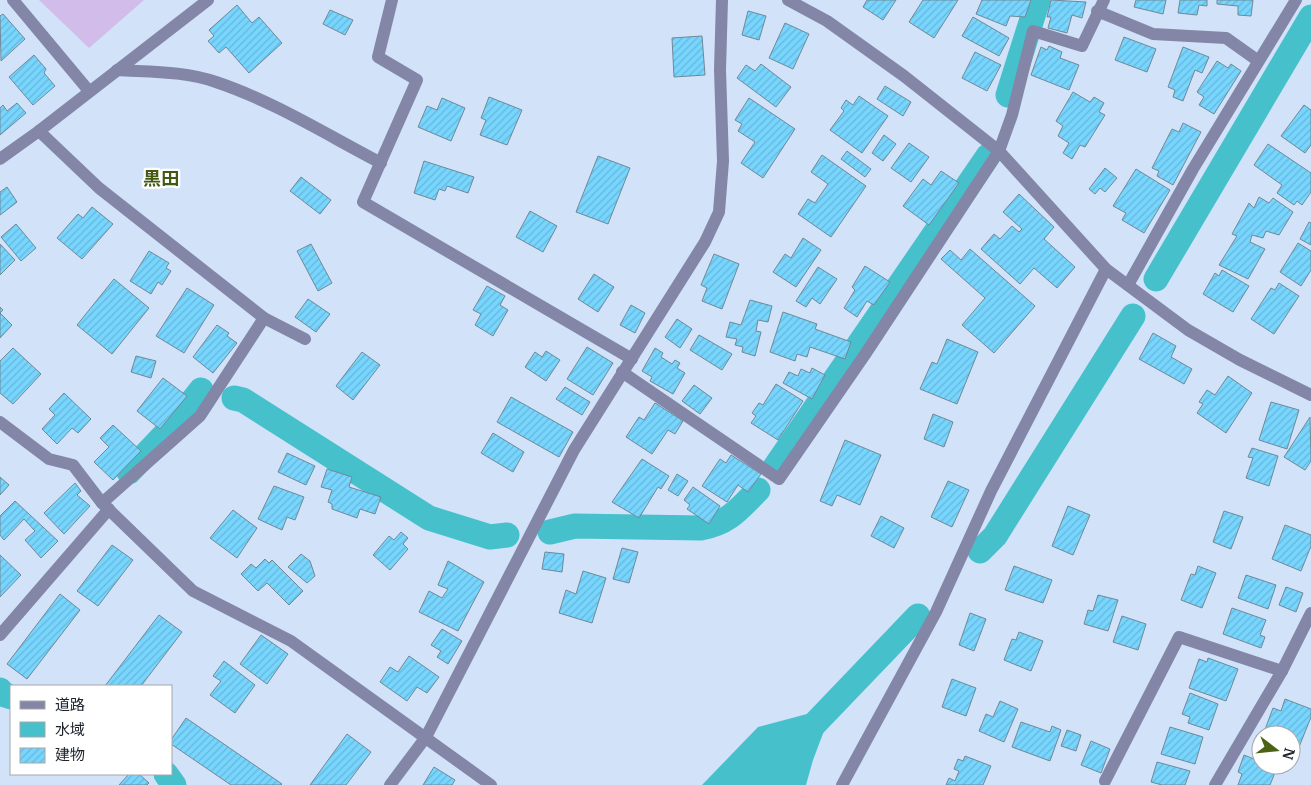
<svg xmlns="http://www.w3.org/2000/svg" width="1311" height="785" viewBox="0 0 1311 785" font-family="Merriweather,'Noto Sans JP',serif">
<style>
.garden{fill:#d1bcea}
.water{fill:#46c0ca}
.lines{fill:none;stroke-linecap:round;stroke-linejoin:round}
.canal{stroke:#46c0ca;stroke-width:25}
.building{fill:url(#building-hatch);stroke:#6f8996}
.minor{stroke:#8386a6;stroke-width:12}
.labels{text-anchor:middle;stroke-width:4.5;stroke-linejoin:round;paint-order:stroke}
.quarter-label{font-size:18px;font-weight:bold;fill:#435a12;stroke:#fff}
</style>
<defs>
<pattern id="building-hatch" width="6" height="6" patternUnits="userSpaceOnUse" patternTransform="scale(1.25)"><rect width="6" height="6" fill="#77d5fe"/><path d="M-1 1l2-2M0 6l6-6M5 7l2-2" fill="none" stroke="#66b7da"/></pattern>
</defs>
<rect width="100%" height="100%" fill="#d1e2f9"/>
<path class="garden" d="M39,0H144L89,48Z"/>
<path class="water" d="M807,714L827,723L813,760L806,785H702L758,727Z"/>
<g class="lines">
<g class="canal">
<path d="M1008,95L1038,0"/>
<path d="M1156,279L1311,17"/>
<path d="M234,398L243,400L429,518L490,537L507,535"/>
<path d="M775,467L988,156"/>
<path d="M129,472L168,431L201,390"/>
<path d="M550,532L575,526L701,528C729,523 739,509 758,490"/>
<path d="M980,551L995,536L1133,316"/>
<path d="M0,690L5,695L11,697"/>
<path d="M166,774L174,785"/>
<path d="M756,785L918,616"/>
</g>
</g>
<g class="building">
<path d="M867,0H896L883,20L863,7Z"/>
<path d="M923,0H958L934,38L909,22Z"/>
<path d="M982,0H1031L1025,17L1010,16L1006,26L976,14Z"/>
<path d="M1051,0L1086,2L1082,18L1072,15L1067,33L1048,28L1051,17H1047Z"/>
<path d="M1136,0H1166L1163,14L1134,7Z"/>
<path d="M1180,0H1207V6L1199,5L1197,15L1178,13Z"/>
<path d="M1217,0H1253L1251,16L1238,15V6L1217,4Z"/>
<path d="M237,5L252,23L259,17L282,43L249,73L226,47L219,53L208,41L214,36L209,30Z"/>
<path d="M330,10L353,20L345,35L323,24Z"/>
<path d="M748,11L766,16L759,40L742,35Z"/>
<path d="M3,14L25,39L1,61L0,16Z"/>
<path d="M973,17L1009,38L999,56L962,36Z"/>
<path d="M785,23L809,34L793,69L769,58Z"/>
<path d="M702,36L705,75L674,77L672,38Z"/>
<path d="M1124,37L1156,49L1147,72L1115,60Z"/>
<path d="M1049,46L1062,52L1060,58L1079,65L1069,90L1031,75L1041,47L1047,50Z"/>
<path d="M1183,47L1209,57L1202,73L1195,70L1183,101L1173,97L1175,90L1168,87Z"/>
<path d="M975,52L1001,65L987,91L962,78Z"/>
<path d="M34,55L46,69L44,73L55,86L33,105L9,77Z"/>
<path d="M1217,61L1228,68L1231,64L1241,71L1214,114L1199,105L1204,97L1197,92Z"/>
<path d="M761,64L791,87L776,107L737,78L746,65L755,71Z"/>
<path d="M885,86L911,102L903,116L877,99Z"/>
<path d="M1073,92L1090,102L1094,97L1104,103L1099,112L1105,115L1085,147L1080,145L1072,159L1063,153L1069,143L1058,136L1063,126L1056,121Z"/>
<path d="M859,96L888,116L862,153L830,130L844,111L841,108L846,100L853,105Z"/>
<path d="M489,97L522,110L507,145L480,135L486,120L481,118Z"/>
<path d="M442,98L465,108L451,141L418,127L427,106L437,110Z"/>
<path d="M749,98L795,129L763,178L741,163L755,142L738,131L742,124L735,120Z"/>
<path d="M17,103L26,113L0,135V108L3,105L7,111Z"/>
<path d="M1304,105L1311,110V145L1305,153L1281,136Z"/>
<path d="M1183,123L1201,132L1173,185L1157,176L1159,171L1152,168L1172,129L1179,132Z"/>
<path d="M884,135L896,144L883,161L872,153Z"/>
<path d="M909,143L929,157L911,182L891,168Z"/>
<path d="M1268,144L1311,173V192L1302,205L1297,201L1294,205L1277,193L1282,185L1254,165Z"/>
<path d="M847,151L871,169L865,177L841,159Z"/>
<path d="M822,155L866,186L831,237L798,214L808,199L815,203L828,184L811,172Z"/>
<path d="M598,156L630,168L608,224L576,212Z"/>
<path d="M424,161L474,177L468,193L447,186L445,191L439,189L435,200L414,193Z"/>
<path d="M1105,168L1117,178L1105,192L1100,188L1095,194L1089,189Z"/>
<path d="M1136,169L1170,190L1144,233L1122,220L1126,213L1113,206Z"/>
<path d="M941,171L959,183L929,225L903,206L923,179L931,185Z"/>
<path d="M301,177L331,200L320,214L290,191Z"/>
<path d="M7,187L17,202L0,215V192Z"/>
<path d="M1019,194L1054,227L1044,239L1075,267L1057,288L1034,268L1020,284L981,249L994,234L1000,239L1012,226L1019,232L1022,229L1003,212Z"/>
<path d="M1259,197L1269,203L1273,198L1293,212L1279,235L1266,231L1263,238L1252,235L1250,242L1265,249L1248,279L1219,265L1237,236L1232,234L1249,203L1254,208Z"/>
<path d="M92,207L113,224L82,259L57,238L78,214L83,218Z"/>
<path d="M530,211L557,226L543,252L516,237Z"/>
<path d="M1309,222L1311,223V245L1300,239Z"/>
<path d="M16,224L36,248L21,261L1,237Z"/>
<path d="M803,238L821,250L796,287L773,272L785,254L791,258Z"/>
<path d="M1298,243L1311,251V270L1301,286L1280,272Z"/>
<path d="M0,244L15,260L0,275Z"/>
<path d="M311,244L332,283L318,291L297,251Z"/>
<path d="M970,249L1035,306L994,353L962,325L985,298L941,259L950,250L961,260Z"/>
<path d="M149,251L169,263L166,268L171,271L162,285L158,282L151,294L130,281Z"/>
<path d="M714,254L739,264L722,309L702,301L707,288L701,285Z"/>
<path d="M865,266L890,282L874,305L867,301L857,317L844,308L855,290L852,287Z"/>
<path d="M818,267L837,279L820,304L812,298L806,307L796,301Z"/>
<path d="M1222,270L1249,286L1233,312L1203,294L1215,273L1219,276Z"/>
<path d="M594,274L614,287L598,312L578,299Z"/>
<path d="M114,279L149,308L112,354L77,325Z"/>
<path d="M1279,283L1299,296L1274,334L1251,319L1271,288L1275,290Z"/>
<path d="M487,286L505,296L500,305L508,310L493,336L475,325L481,314L473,310Z"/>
<path d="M187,288L214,305L184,353L156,336Z"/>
<path d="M308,299L330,314L316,332L295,317Z"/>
<path d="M750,300L772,306L768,322L758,320L756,331L761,332L755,356L742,352L743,347L735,345L737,339L726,337L730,322L741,325Z"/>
<path d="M631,305L645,313L635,333L620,325Z"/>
<path d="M0,307L3,310L0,313L12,325L0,338Z"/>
<path d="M783,312L817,324L815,329L851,342L845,359L810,347L807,357L797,354L795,361L770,352Z"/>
<path d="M677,319L692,329L680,348L665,337Z"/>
<path d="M217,325L229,333L227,336L237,343L213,373L193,357Z"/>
<path d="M1153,333L1176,346L1171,357L1192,369L1184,384L1139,359Z"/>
<path d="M699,335L732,354L722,370L690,350Z"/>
<path d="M947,339L978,352L957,404L920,389L932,362L937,364Z"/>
<path d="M587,347L613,363L593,395L567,379Z"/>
<path d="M13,348L41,374L13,404L0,393V361Z"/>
<path d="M655,348L663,353L661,357L672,364L675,360L680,363L677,368L685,373L673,394L650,381L652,377L642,371Z"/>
<path d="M546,351L560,360L546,381L525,367L535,352L542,357Z"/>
<path d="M362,352L380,365L353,400L336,386Z"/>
<path d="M136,356L156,361L151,378L131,372Z"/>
<path d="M812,368L825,375L812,399L783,383L789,372L798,376L801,369L810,373Z"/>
<path d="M1228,376L1252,393L1226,433L1197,413L1203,404L1199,402L1207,390L1215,395Z"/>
<path d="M163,378L187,396L160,429L137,411Z"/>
<path d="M776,384L803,401L778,440L751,423L756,416L752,413L759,403L763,405Z"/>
<path d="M694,385L712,398L700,414L682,401Z"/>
<path d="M565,387L590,402L582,415L556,399Z"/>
<path d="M64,393L91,419L78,433L72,428L57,444L42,429L55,415L49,409Z"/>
<path d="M511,397L573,432L559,457L497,422Z"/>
<path d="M1271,402L1299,410L1287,449L1259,440Z"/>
<path d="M655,403L683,421L675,434L668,430L652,454L626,437L639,417L644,420Z"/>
<path d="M933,414L953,422L944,447L924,439Z"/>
<path d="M1310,417L1311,461L1305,470L1284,457Z"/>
<path d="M113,425L141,451L113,480L94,462L109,447L100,438Z"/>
<path d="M493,433L524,452L513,472L481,453Z"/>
<path d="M845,440L881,455L860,505L837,495L832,506L820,501Z"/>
<path d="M1252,448L1278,456L1269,486L1246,478L1253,458L1248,457Z"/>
<path d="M287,453L315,466L306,485L278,472Z"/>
<path d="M731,455L761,474L748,492L738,485L727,502L702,486L720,459L726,463Z"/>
<path d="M642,459L669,476L661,489L658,487L639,518L612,502Z"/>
<path d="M327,469L352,477L349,487L381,497L375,514L360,509L357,518L332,509V504L328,502L332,490L321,487Z"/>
<path d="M677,474L688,481L678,496L668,490Z"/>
<path d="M0,477L9,485L0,495Z"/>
<path d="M948,481L969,490L952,527L931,517Z"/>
<path d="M75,483L81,491L77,495L90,506L64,534L44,513Z"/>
<path d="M274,486L304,497L295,520L287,517L282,530L258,519Z"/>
<path d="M693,487L720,506L709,524L687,509L690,505L684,500Z"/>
<path d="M15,501L58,541L41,558L25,540L35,531L24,519L4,540L0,535V516Z"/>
<path d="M1068,506L1090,515L1073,555L1052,546Z"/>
<path d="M233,510L257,528L237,558L210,538Z"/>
<path d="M1224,511L1243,517L1231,549L1213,542Z"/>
<path d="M881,516L904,528L894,548L871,536Z"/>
<path d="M1285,525L1311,535V546L1301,571L1272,559Z"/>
<path d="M401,532L408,538L403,544L408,549L390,570L373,555L389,536L394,540Z"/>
<path d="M112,545L133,560L98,606L77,591Z"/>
<path d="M622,548L638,552L629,583L613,579Z"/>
<path d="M545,552L564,554L562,572L542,569Z"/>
<path d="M301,554L310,561L315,576L307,583L288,567Z"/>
<path d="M0,555L21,575L0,597Z"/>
<path d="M265,559L269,563L272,560L303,591L289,605L267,583L258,591L241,574L251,564L256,568Z"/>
<path d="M448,561L484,582L458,631L419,612L429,591L442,598L448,589L438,585Z"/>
<path d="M1014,566L1052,580L1043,603L1005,590Z"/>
<path d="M1198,566L1216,573L1202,608L1181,600L1191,574L1195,575Z"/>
<path d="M583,571L606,578L592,623L559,613L566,590L576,594Z"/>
<path d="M1246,575L1276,585L1268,609L1238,598Z"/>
<path d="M1286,587L1303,593L1296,612L1279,605Z"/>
<path d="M60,594L80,610L27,679L7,664Z"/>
<path d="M1098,595L1118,600L1108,631L1084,624L1088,610L1093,611Z"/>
<path d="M1232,608L1266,620L1260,635L1265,637L1261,648L1223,634Z"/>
<path d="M970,613L986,619L974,651L959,645Z"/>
<path d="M159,615L182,632L141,686H105Z"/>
<path d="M1122,616L1146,624L1138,650L1113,642Z"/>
<path d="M442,629L462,641L448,664L437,657L441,651L431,645Z"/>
<path d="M1019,632L1043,641L1031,671L1004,660L1012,639L1016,640Z"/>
<path d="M261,635L288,654L267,684L240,664Z"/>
<path d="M409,656L439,677L427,693L417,687L407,701L380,682L390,667L398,672Z"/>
<path d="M1208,658L1238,669L1226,701L1189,688L1199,659L1207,662Z"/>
<path d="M224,661L255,685L235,713L210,695L221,681L213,676Z"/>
<path d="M952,679L976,688L966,716L942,707Z"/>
<path d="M1190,693L1218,704L1209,730L1188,723L1190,717L1182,714Z"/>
<path d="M1285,699L1311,709V717L1297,752L1291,750V735H1263L1273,708L1281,711Z"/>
<path d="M1000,701L1018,709L1004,742L979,731L986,714L993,717Z"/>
<path d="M186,718L282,784L281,785H231L171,744V740Z"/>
<path d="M1021,722L1050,732L1052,726L1061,730L1050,761L1012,747Z"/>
<path d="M1170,727L1203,737L1195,764L1161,754Z"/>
<path d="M1067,730L1081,735L1076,751L1061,746Z"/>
<path d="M347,734L371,752L346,785H310Z"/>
<path d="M1091,741L1110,749L1101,773L1081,765Z"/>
<path d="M1261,741V765H1278L1270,785H1238L1242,774L1238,772L1244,755L1254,759Z"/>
<path d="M965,756L991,766L983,785H946L949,778L955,781L959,771L954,769L958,759L963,761Z"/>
<path d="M1157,762L1190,771L1185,785H1162L1151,782Z"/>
<path d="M434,767L455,780L452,785H423Z"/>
<path d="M129,774H139L149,783L147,785H119Z"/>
</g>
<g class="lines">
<g class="minor">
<path d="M13,0L89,91"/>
<path d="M392,0L378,57L417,80L363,202L632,359"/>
<path d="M788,0L827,21L904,76L999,151L1106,269L1188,330L1240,360L1311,395"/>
<path d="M1097,11L1153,34L1226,38L1257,60"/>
<path d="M117,70C150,72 185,71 216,82C273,101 327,135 381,163"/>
<path d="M39,131L99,188L264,318L200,416L102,503"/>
<path d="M0,159L39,131L208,0"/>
<path d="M1128,285L1193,169L1296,0"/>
<path d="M264,318L305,339"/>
<path d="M622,372L779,479L866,353L999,151L1012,115L1033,31L1082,46L1104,0"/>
<path d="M0,422L49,459L73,465L102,503L193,591L291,641L491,785"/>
<path d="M0,635L109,509"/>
<path d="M1105,781L1179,637L1282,671"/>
<path d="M390,785L426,737L574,450L705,242L719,212L723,161L720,70L722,0"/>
<path d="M842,785L936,612L991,491L1106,269"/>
<path d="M1215,785L1282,671L1311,613"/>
</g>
</g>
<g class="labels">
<g class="quarter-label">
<text x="161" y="185">黒田</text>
</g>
</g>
<rect x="10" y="685" width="162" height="90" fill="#ffffff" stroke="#a5a7ab"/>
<rect x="20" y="701" width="25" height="8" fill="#8386a6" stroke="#a5a7ab"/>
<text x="55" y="710" font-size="15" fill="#1d242c">道路</text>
<rect x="20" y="722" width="25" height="15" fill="#46c0ca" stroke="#a5a7ab"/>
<text x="55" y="735" font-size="15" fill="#1d242c">水域</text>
<rect x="20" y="748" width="25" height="15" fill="url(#building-hatch)" stroke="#a5a7ab"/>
<text x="55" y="760" font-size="15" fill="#1d242c">建物</text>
<g transform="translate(1276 750) rotate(106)"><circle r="24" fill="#ffffff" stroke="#a5a7ab"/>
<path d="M0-4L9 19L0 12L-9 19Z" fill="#4a6414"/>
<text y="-8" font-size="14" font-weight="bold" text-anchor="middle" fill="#1d242c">N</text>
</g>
</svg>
